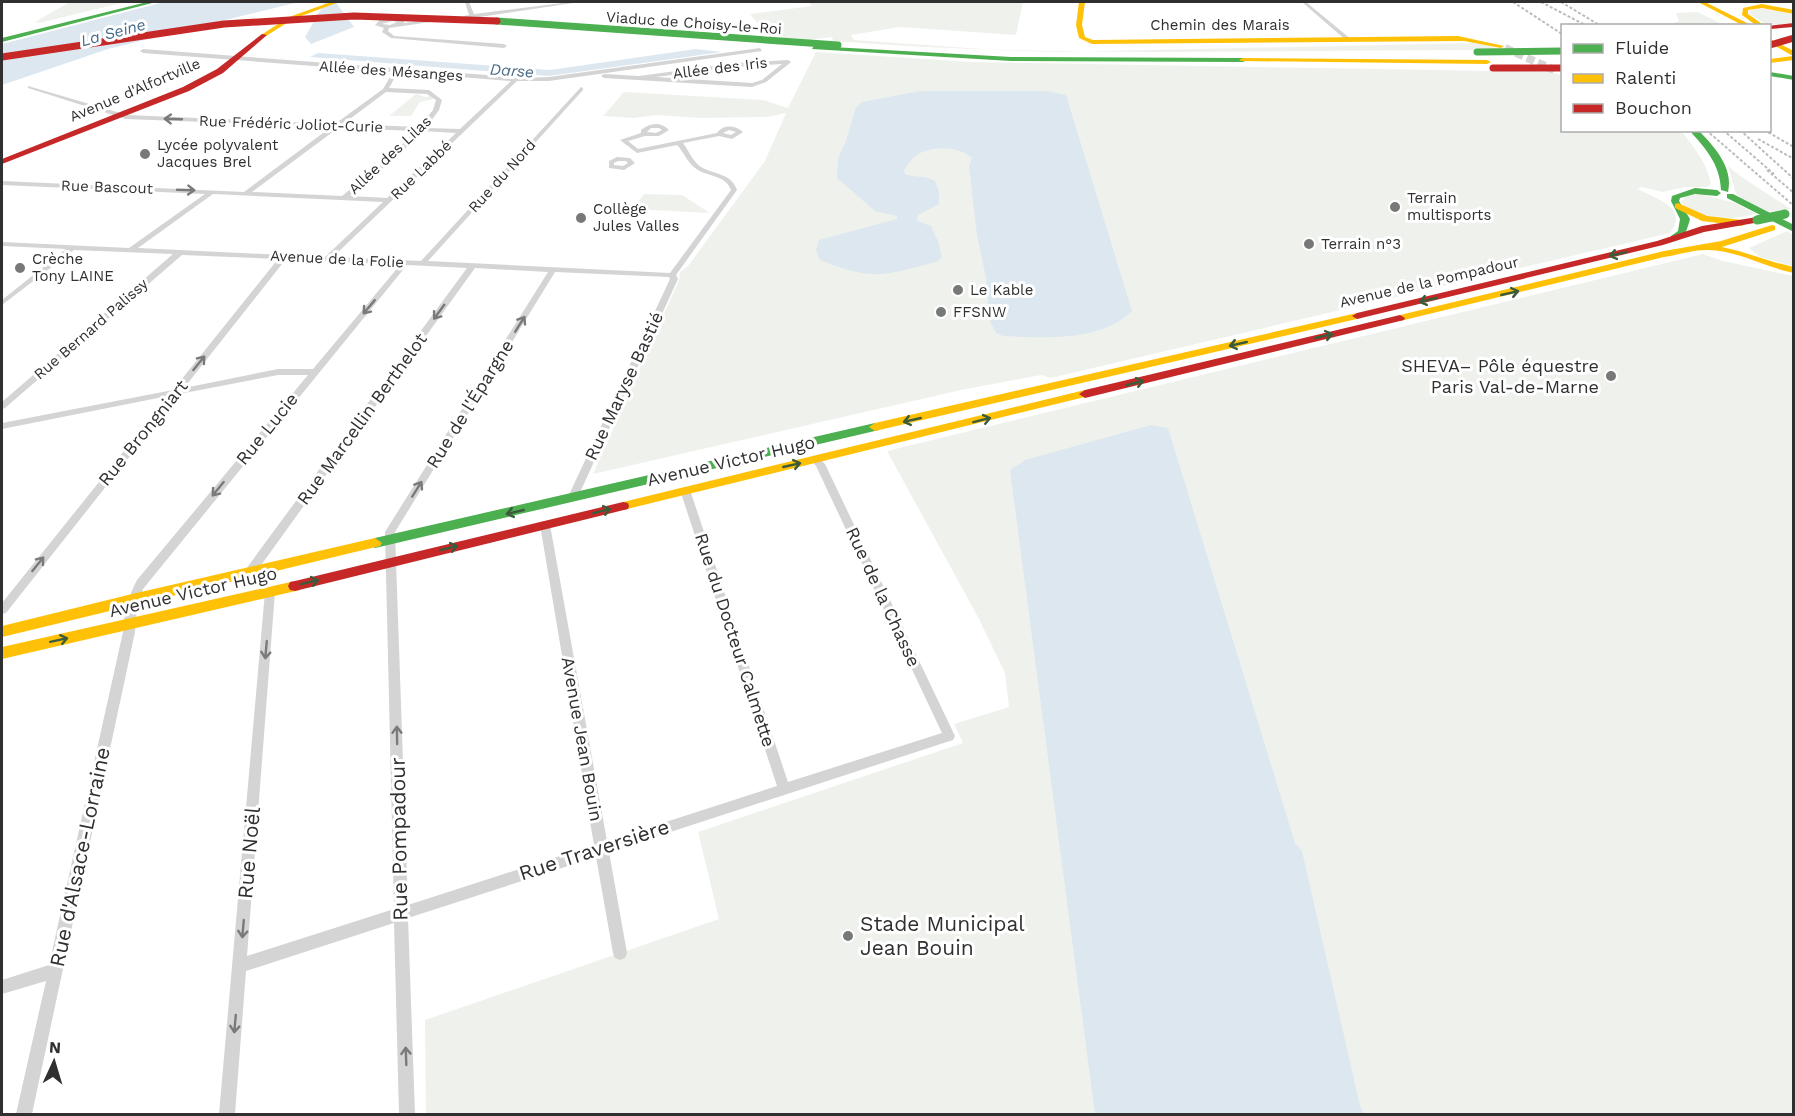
<svg xmlns="http://www.w3.org/2000/svg" width="1795" height="1116" viewBox="0 0 1795 1116" font-family="'Work Sans',sans-serif">
<style>
.green{fill:#eff2ec}
.water{fill:#dde7f0}
.lines{fill:none;stroke-linecap:round;stroke-linejoin:round}
.secondary-tunnel{stroke:#d6d6d6;stroke-width:8;stroke-dasharray:8 4;stroke-linecap:butt}
.street{fill:#d4d4d4;fill-rule:evenodd}
.fast{fill:#4caf50;fill-rule:evenodd}
.slow{fill:#ffc107;fill-rule:evenodd}
.jam{fill:#c62828;fill-rule:evenodd}
.rail{stroke:#bcbcbc;stroke-width:2;stroke-dasharray:3 2;stroke-linecap:butt}
.fast-bridge-far1{stroke:#4caf50;stroke-width:7}
.fast-bridge{stroke:#4caf50;stroke-width:9}
.jam-bridge{stroke:#c62828;stroke-width:7}
.oneway{stroke:#7a7a7a}
.oneway2{stroke:#3a5c3b}
.poi-dot{fill:#787878;stroke:#fff;stroke-width:2}
.labels{text-anchor:middle;stroke-width:6;stroke-linejoin:round;paint-order:stroke}
.far-street-label{font-size:15px;fill:#303030;stroke:#fff}
.far-poi-label{font-size:15px;fill:#303030;stroke:#fff;text-anchor:start}
.far-water-label{font-size:16px;font-style:italic;fill:#476c89;stroke:#fff}
.poi-label{font-size:18px;fill:#303030;stroke:#fff;text-anchor:end}
.street-label{font-size:18px;fill:#303030;stroke:#fff}
.near-street-label{font-size:21px;fill:#303030;stroke:#fff}
.near-poi-label{font-size:21px;fill:#303030;stroke:#fff;text-anchor:start}
</style>
<rect width="100%" height="100%" fill="#fff"/>
<g class="green">
<path d="M70,2H126L39,23L35,22Z"/>
<path d="M809,2H1023L1016,35L900,27L851,35L854,40L996,50L1060,52L1472,43L1487,45L1501,50C1279,49 1056,59 834,41L831,37L776,45L750,14L812,6Z"/>
<path d="M1759,8L1793,14V24L1767,25L1749,14V11Z"/>
<path d="M1698,12L1724,25H1668L1679,21L1676,13Z"/>
<path d="M816,52L974,62L1550,72L1562,75V130L1681,131C1693,145 1708,165 1711,184L1707,187H1685L1663,192L1641,187L1638,189C1655,199 1690,207 1670,233L1059,376L1050,378L1041,375L961,390L593,474L679,280L680,272L688,266L765,161L786,113L767,117L699,118L657,115L633,118L603,116L624,92L763,100L788,108Z"/>
<path d="M416,94L426,97L432,96L434,99L420,102L411,116H389Z"/>
<path d="M1728,166L1743,178L1791,209L1767,212L1743,199L1736,194Z"/>
<path d="M644,194L682,195L710,213L633,209Z"/>
<path d="M1701,194L1735,203L1756,214C1729,220 1702,223 1681,202L1686,196Z"/>
<path d="M1787,231L1793,235V266L1760,257L1749,248Z"/>
<path d="M1703,254L1723,261L1793,276V1114H426L425,1020L719,919L698,832L963,743L954,724L1009,707L1005,673L979,619L887,451Z"/>
</g>
<g class="water">
<path d="M164,2H299L108,49L2,85V44Z"/>
<path d="M325,2H338L337,4L354,27L311,44L305,37Z"/>
<path d="M696,49L722,52L549,76L310,57L318,53L550,70Z"/>
<path d="M920,91H1047L1066,95L1132,311C1101,342 1044,338 1003,336L996,333L989,319L986,278L977,235L969,166L972,158C959,146 932,145 917,155C912,158 908,165 904,170L905,174C915,178 926,175 935,181L939,192V204L918,215L917,221L931,226L938,241L942,257L936,262C882,276 873,281 820,260L816,250L819,240L897,219V216L875,211L837,178L838,158L846,141L856,107L862,102Z"/>
<path d="M1151,425L1168,428L1295,843L1302,851L1360,1106L1364,1114H1095L1010,470L1025,460Z"/>
</g>
<g class="lines">
<path class="secondary-tunnel" d="M1505,48L1554,70"/>
<g class="street">
<path d="M465,2H469L474,14L571,2H580L466,19L464,16L469,15Z"/>
<path d="M1302,2H1306L1352,40V42H1348Z"/>
<path d="M392,17L404,21V23L441,18L444,20L389,28L388,31L394,36L504,44L507,46L504,48L391,38L382,32L384,28L375,25L380,20ZM392,21L397,22L390,25L382,24Z"/>
<path d="M760,48L762,51L549,81H517L333,257L421,261L581,87L583,88V90L428,261L670,273L731,190C725,174 706,177 695,168C687,162 684,152 677,145L637,153L620,140L641,133V130C650,123 660,121 669,130L659,136H645L628,141L638,149L717,133C723,124 736,125 743,132L732,139L719,136L683,143C689,151 693,162 701,167C715,175 731,173 737,190L676,275L678,279L576,501H568L567,499L670,279L669,277L555,272L395,532L408,905L594,845L540,525L541,522L545,521L550,525L607,841L777,786L680,490L682,488H688L690,490L788,782L942,733L816,466L811,460L816,457L819,458L825,464L955,736L953,740L609,852L627,953L625,958L620,960L615,958L613,953L596,857L408,918L415,1114H399L394,923L246,971L235,1114H219L265,592L266,589H274L275,592L247,956L394,909L385,532L548,272L475,268L254,575H246L245,572L246,569L467,268L407,265L143,589L137,607L135,632L32,1114H16L46,981L2,994V980L49,965L123,632C124,613 128,597 137,580L308,375H278L179,394L6,613L2,614V603L168,396L2,429V423L173,390L278,259L182,255L5,408L2,409V402L173,254L74,250L2,305V300L66,249L2,246V242L129,248L205,194L2,185V181L244,192L331,127L126,119L28,88V86L127,115L335,124L383,89L393,72L143,53L140,51L143,49L525,78L549,77ZM398,72L511,81L460,129L426,128L439,110L442,100L429,90L389,88ZM386,92L427,94L436,100L433,110L419,127L343,124ZM338,128L416,131L381,164L342,196L252,192ZM651,128H659L662,130L656,133L647,132ZM729,130L736,132L731,135L723,133ZM423,131L456,133L387,198L350,196L402,152ZM213,194L383,202L325,257L138,248ZM286,259L400,265L313,369H278L184,388Z"/>
<path d="M788,60L791,62L790,63L766,82L752,87L604,78L601,76L604,74L639,76L735,63ZM782,64L762,80L752,83L656,77L735,67Z"/>
<path d="M617,157L630,158L635,163L624,170L609,168V161ZM618,161H626L628,163L623,166L614,165V163Z"/>
</g>
<g class="fast">
<path d="M147,2H156L2,42V38Z"/>
<path d="M814,46L1011,57L1243,58L1247,60L1243,62L1011,61L812,49Z"/>
<path d="M1770,72L1794,76V80L1770,76Z"/>
<path d="M1689,130H1698C1714,146 1734,168 1728,192L1721,190C1720,164 1706,149 1689,130Z"/>
<path d="M1695,188L1717,190L1721,193L1717,196L1695,194L1680,198L1679,201L1690,219C1687,230 1684,242 1671,240V236L1678,231L1680,219L1671,201L1672,196Z"/>
<path d="M1727,194H1733L1794,225V232L1727,198Z"/>
<path d="M875,423L879,424L881,427L879,430L375,548L368,543L375,538Z"/>
</g>
<g class="slow">
<path d="M331,2H339L293,19L266,36L261,35L289,17Z"/>
<path d="M1079,2H1085L1082,25L1085,37L1093,40L1458,36L1504,46L1501,48L1464,41L1092,44L1079,38L1076,25Z"/>
<path d="M1698,2H1705L1753,26H1744Z"/>
<path d="M1762,4L1794,10V14L1762,8L1748,10V14L1765,26H1757L1742,15L1743,8Z"/>
<path d="M1770,39L1794,51V60L1770,63V59L1793,56L1770,43Z"/>
<path d="M1243,58L1487,60L1491,62L1487,64L1241,61L1239,60Z"/>
<path d="M1678,203L1707,216L1742,220L1747,223L1742,226L1702,221L1675,208V204Z"/>
<path d="M1772,225L1775,226V230L1722,247C1747,252 1769,262 1794,267V273C1766,268 1735,249 1706,250C1693,250 1678,255 1664,257L1400,321L1395,318L1400,315L1664,251L1721,241Z"/>
<path d="M1357,313L1362,316L1361,318L875,431L869,427L875,423Z"/>
<path d="M1085,390L1091,394L1089,396L623,510L617,506L623,502Z"/>
<path d="M375,538L382,543L380,546L2,637V626L132,594Z"/>
<path d="M295,581L300,582L302,586L300,590L2,659V647Z"/>
</g>
<g class="jam">
<path d="M1794,23V27L1770,29L1768,26Z"/>
<path d="M262,34L267,35L223,73L189,91L2,164V159L183,87L217,69Z"/>
<path d="M1757,217L1762,220L1760,222L1704,232L1663,245L1357,319L1352,316L1357,313L1657,241L1702,226Z"/>
<path d="M1400,315L1405,318L1404,320L1085,398L1079,394L1085,390Z"/>
<path d="M623,502L628,503L629,506L628,509L295,591L290,590L288,586L290,582L295,581Z"/>
</g>
<g class="rail">
<path d="M1513,2L1562,34"/>
<path d="M1541,2L1587,26"/>
<path d="M1561,2L1601,26"/>
<path d="M1706,130L1794,206"/>
<path d="M1723,130L1774,174"/>
<path d="M1740,130L1794,179"/>
<path d="M1764,130L1794,147"/>
<path d="M1758,139L1794,159"/>
<path d="M1767,170L1794,193"/>
</g>
<g class="fast-bridge-far1">
<path d="M497,21L838,45"/>
<path d="M1477,52L1562,51"/>
</g>
<path class="fast-bridge" d="M1757,220L1785,214"/>
<g class="jam-bridge">
<path d="M1770,45L1794,38"/>
<path d="M2,57L224,24L354,16L497,21"/>
<path d="M1493,68H1562"/>
</g>
</g>
<defs><path id="oneway-shaft" d="M-6 0H5M1.5-3L5.5 0L1.5 3" fill="none" stroke-width="1.6" stroke-linecap="round" stroke-linejoin="round" transform="scale(1.5)"/></defs>
<g class="oneway">
<use href="#oneway-shaft" transform="translate(173 119) rotate(-178)"/>
<use href="#oneway-shaft" transform="translate(186 190) rotate(2)"/>
<use href="#oneway-shaft" transform="translate(369 307) rotate(130)"/>
<use href="#oneway-shaft" transform="translate(439 312) rotate(126)"/>
<use href="#oneway-shaft" transform="translate(520 324) rotate(-58)"/>
<use href="#oneway-shaft" transform="translate(199 363) rotate(-51)"/>
<use href="#oneway-shaft" transform="translate(218 489) rotate(129)"/>
<use href="#oneway-shaft" transform="translate(417 489) rotate(-58)"/>
<use href="#oneway-shaft" transform="translate(38 564) rotate(-51)"/>
<use href="#oneway-shaft" transform="translate(266 650) rotate(95)"/>
<use href="#oneway-shaft" transform="translate(397 735) rotate(-91)"/>
<use href="#oneway-shaft" transform="translate(243 929) rotate(95)"/>
<use href="#oneway-shaft" transform="translate(235 1024) rotate(95)"/>
<use href="#oneway-shaft" transform="translate(406 1056) rotate(-92)"/>
</g>
<g class="oneway2">
<use href="#oneway-shaft" transform="translate(1618 254) rotate(166)"/>
<use href="#oneway-shaft" transform="translate(1510 293) rotate(-13)"/>
<use href="#oneway-shaft" transform="translate(1428 300) rotate(167)"/>
<use href="#oneway-shaft" transform="translate(1324 336) rotate(-13)"/>
<use href="#oneway-shaft" transform="translate(1238 344) rotate(167)"/>
<use href="#oneway-shaft" transform="translate(1135 383) rotate(-14)"/>
<use href="#oneway-shaft" transform="translate(912 420) rotate(167)"/>
<use href="#oneway-shaft" transform="translate(982 420) rotate(-14)"/>
<use href="#oneway-shaft" transform="translate(792 465) rotate(-13)"/>
<use href="#oneway-shaft" transform="translate(602 511) rotate(-14)"/>
<use href="#oneway-shaft" transform="translate(515 512) rotate(167)"/>
<use href="#oneway-shaft" transform="translate(449 548) rotate(-14)"/>
<use href="#oneway-shaft" transform="translate(310 582) rotate(-14)"/>
<use href="#oneway-shaft" transform="translate(59 640) rotate(-12)"/>
</g>
<g class="poi-dot">
<circle cx="145" cy="154" r="6"/>
<circle cx="1395" cy="207" r="6"/>
<circle cx="581" cy="218" r="6"/>
<circle cx="1309" cy="244" r="6"/>
<circle cx="20" cy="268" r="6"/>
<circle cx="958" cy="290" r="6"/>
<circle cx="941" cy="312" r="6"/>
<circle cx="1611" cy="376" r="6"/>
<circle cx="848" cy="936" r="6"/>
</g>
<g class="labels">
<g class="far-street-label">
<text transform="translate(694 23) rotate(4)" y="5">Viaduc de Choisy-le-Roi</text>
<text x="1220" y="30">Chemin des Marais</text>
<text transform="translate(720 68) rotate(-7)" y="5">Allée des Iris</text>
<text transform="translate(391 71) rotate(4)" y="5">Allée des Mésanges</text>
<text transform="translate(135 90) rotate(-23)" y="5">Avenue d'Alfortville</text>
<text transform="translate(291 124) rotate(2)" y="5">Rue Frédéric Joliot-Curie</text>
<text transform="translate(390 155) rotate(-43)" y="5">Allée des Lilas</text>
<text transform="translate(421 170) rotate(-44)" y="5">Rue Labbé</text>
<text transform="translate(502 176) rotate(-48)" y="5">Rue du Nord</text>
<text transform="translate(107 187) rotate(2)" y="5">Rue Bascout</text>
<text transform="translate(337 259) rotate(3)" y="5">Avenue de la Folie</text>
<text transform="translate(1429 282) rotate(-13)" y="5">Avenue de la Pompadour</text>
<text transform="translate(91 329) rotate(-41)" y="5">Rue Bernard Palissy</text>
</g>
<g class="far-poi-label">
<text x="157" y="150">Lycée polyvalent<tspan x="157" dy="17">Jacques Brel</tspan></text>
<text x="1407" y="203">Terrain<tspan x="1407" dy="17">multisports</tspan></text>
<text x="593" y="214">Collège<tspan x="593" dy="17">Jules Valles</tspan></text>
<text x="1321" y="249">Terrain n°3</text>
<text x="32" y="264">Crèche<tspan x="32" dy="17">Tony LAINE</tspan></text>
<text x="970" y="295">Le Kable</text>
<text x="953" y="317">FFSNW</text>
</g>
<g class="far-water-label">
<text transform="translate(113 32) rotate(-15)" y="6">La Seine</text>
<text transform="translate(512 70) rotate(4)" y="6">Darse</text>
</g>
<g class="poi-label">
<text x="1599" y="372">SHEVA– Pôle équestre<tspan x="1599" dy="21">Paris Val-de-Marne</tspan></text>
</g>
<g class="street-label">
<text transform="translate(624 386) rotate(-65)" y="6">Rue Maryse Bastié</text>
<text transform="translate(470 404) rotate(-58)" y="6">Rue de l'Épargne</text>
<text transform="translate(362 419) rotate(-54)" y="6">Rue Marcellin Berthelot</text>
<text transform="translate(267 429) rotate(-51)" y="6">Rue Lucie</text>
<text transform="translate(143 433) rotate(-51)" y="6">Rue Brongniart</text>
<text transform="translate(731 461) rotate(-13)" y="6">Avenue Victor Hugo</text>
<text transform="translate(193 592) rotate(-13)" y="6">Avenue Victor Hugo</text>
<text transform="translate(883 597) rotate(65)" y="6">Rue de la Chasse</text>
<text transform="translate(735 640) rotate(72)" y="6">Rue du Docteur Calmette</text>
<text transform="translate(582 739) rotate(80)" y="6">Avenue Jean Bouin</text>
</g>
<g class="near-street-label">
<text transform="translate(399 839) rotate(-91)" y="7">Rue Pompadour</text>
<text transform="translate(594 850) rotate(-18)" y="7">Rue Traversière</text>
<text transform="translate(249 853) rotate(-85)" y="7">Rue Noël</text>
<text transform="translate(80 857) rotate(-78)" y="7">Rue d'Alsace-Lorraine</text>
</g>
<g class="near-poi-label">
<text x="860" y="931">Stade Municipal<tspan x="860" dy="24">Jean Bouin</tspan></text>
</g>
</g>
<rect width="1795" height="1116" fill="none" stroke="#303030" stroke-width="6"/>
<rect x="1561" y="24" width="210" height="108" fill="#ffffff" stroke="#acacac" stroke-width="1.5"/>
<rect x="1573" y="44" width="30" height="9" fill="#4caf50" stroke="#acacac" stroke-width="1.5"/>
<text x="1615" y="54" font-size="18" fill="#303030">Fluide</text>
<rect x="1573" y="74" width="30" height="9" fill="#ffc107" stroke="#acacac" stroke-width="1.5"/>
<text x="1615" y="84" font-size="18" fill="#303030">Ralenti</text>
<rect x="1573" y="104" width="30" height="9" fill="#c62828" stroke="#acacac" stroke-width="1.5"/>
<text x="1615" y="114" font-size="18" fill="#303030">Bouchon</text>
<g transform="translate(54 1062) rotate(4)" stroke="#ffffff" stroke-width="4.5" paint-order="stroke">
<path d="M0-4.5L10 22L0 15L-10 22Z" fill="#303030"/>
<text y="-9" font-size="16" font-weight="bold" text-anchor="middle" fill="#303030">N</text>
</g>
</svg>
